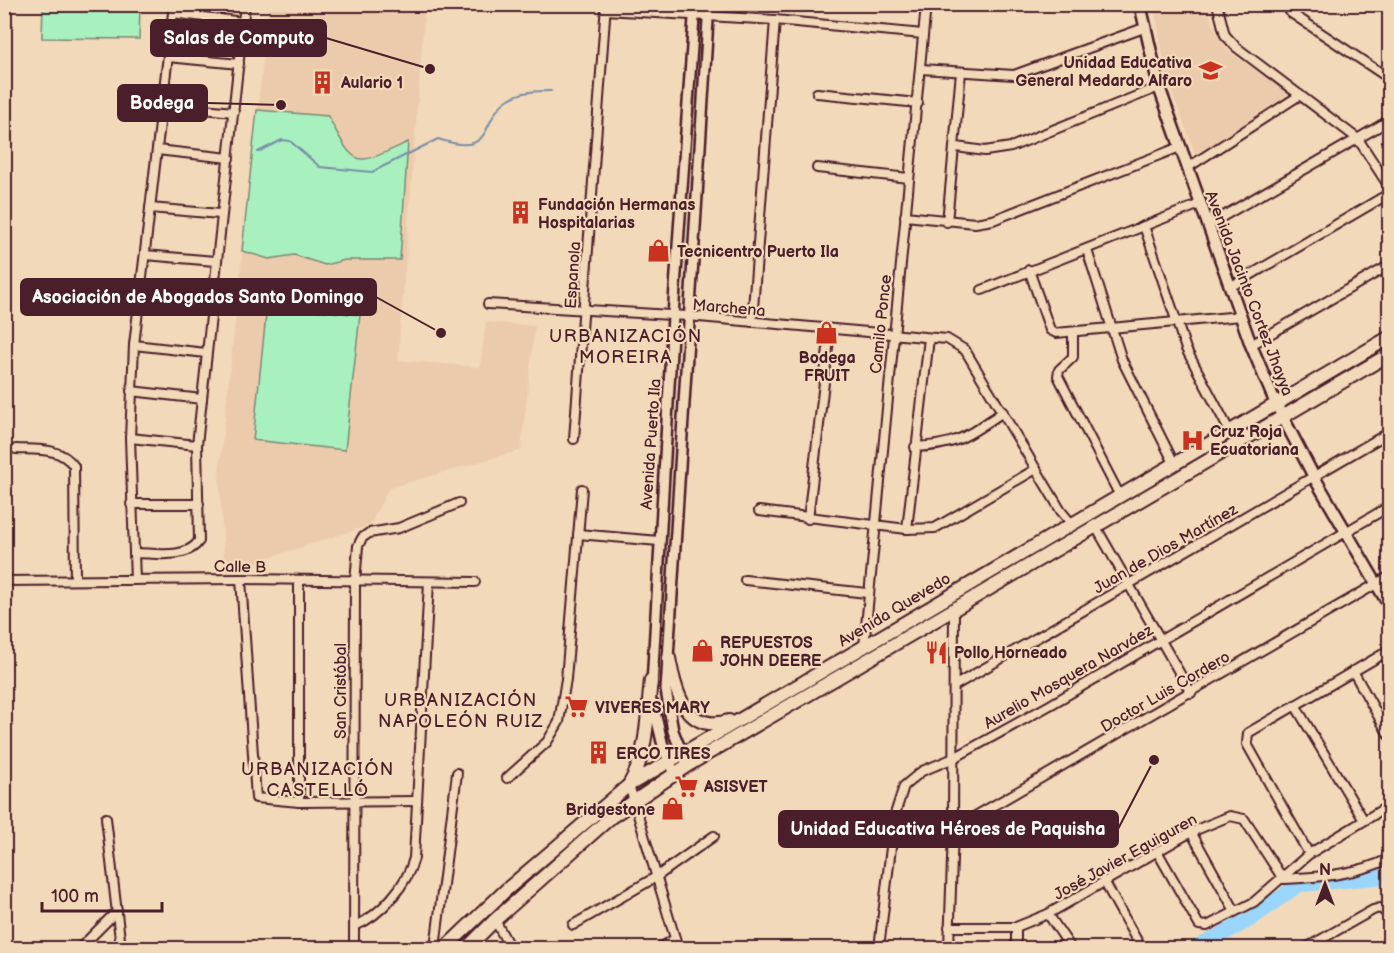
<svg xmlns="http://www.w3.org/2000/svg" width="1394" height="953" viewBox="0 0 1394 953" font-family="'Balsamiq Sans',sans-serif">
<style>
.built{fill:#eccbac}
.green{fill:#a8f1bf;stroke:#798875;stroke-width:1.5}
.lines{fill:none;stroke-linecap:round;stroke-linejoin:round}
.stream{stroke:#7a8da7;stroke-width:2}
.river{stroke:#9ad6fa;stroke-width:15}
.minor-casing{stroke:#4a1f2b;stroke-width:12}
.tertiary-casing{stroke:#4a1f2b;stroke-width:14}
.secondary-casing{stroke:#4a1f2b;stroke-width:15}
.primary-casing{stroke:#4a1f2b;stroke-width:16}
.minor{stroke:#f2d9b9;stroke-width:8}
.tertiary{stroke:#f2d9b9;stroke-width:9}
.secondary{stroke:#f2d9b9;stroke-width:10}
.primary{stroke:#f2d9b9;stroke-width:12}
.labels{text-anchor:middle;stroke-width:4.5;stroke-linejoin:round;paint-order:stroke}
.poi-label{font-size:16px;font-weight:bold;fill:#4a1f2b;stroke:#f2d9b9;text-anchor:start}
.street-label{font-size:16px;fill:#4a1f2b;stroke:#f2d9b9}
.neighbourhood-label{font-size:18px;letter-spacing:1.5px;fill:#4a1f2b;stroke:#f2d9b9}
.leader{fill:none;stroke:#4a1f2b;stroke-width:2}
.callout-dot{fill:#4a1f2b;stroke:#f2d9b9;stroke-width:2}
.callout{fill:#4a1f2b;stroke:#4a1f2b;stroke-width:2}
.callout-label{font-size:18px;text-anchor:middle;font-weight:bold;fill:#fff}
</style>
<rect width="100%" height="100%" fill="#f2d9b9"/>
<filter id="ink" filterUnits="userSpaceOnUse"><feTurbulence type="fractalNoise" baseFrequency=".0167" numOctaves="2"/><feDisplacementMap in="SourceGraphic" scale="12" xChannelSelector="R" yChannelSelector="G"/><feConvolveMatrix kernelMatrix="1 2 1 2 8 2 1 2 1" color-interpolation-filters="sRGB"/></filter>
<g filter="url(#ink)">
<g class="built">
<path d="M269,5H425L398,360L480,367L486,322L535,326L521,450L389,488L370,525L225,572L219,473Z"/>
<path d="M1154,5H1209L1211,21L1226,49L1289,94L1196,155L1167,80Z"/>
</g>
<g class="green">
<path d="M43,5H140L139,39L42,38Z"/>
<path d="M257,110L328,116C356,169 354,167 408,142L400,260H345L325,265L294,255L269,259L242,251Z"/>
<path d="M267,305L360,315L345,450L253,440Z"/>
<path d="M621,798L624,802L500,908L460,948H456L559,851Z"/>
</g>
<g class="lines">
<path class="stream" d="M258,152L282,140L290,141L320,167L372,172L438,139C498,159 478,118 509,99C522,91 537,91 551,91"/>
<path class="river" d="M1196,948L1251,919L1298,885L1390,876"/>
<defs>
<g id="minor">
<path d="M1217,4L1225,35L1236,47L1358,139L1390,188"/>
<path d="M1285,4L1291,13L1390,79"/>
<path d="M605,10L775,20L923,34"/>
<path d="M173,13L243,22"/>
<path d="M168,57L239,64"/>
<path d="M921,69L1014,75L1144,28"/>
<path d="M817,93L918,103"/>
<path d="M162,105L234,112"/>
<path d="M956,147L985,151L1011,147L1159,87"/>
<path d="M157,150L229,158"/>
<path d="M817,168L909,178"/>
<path d="M1187,168L1300,95"/>
<path d="M150,208L220,214"/>
<path d="M905,216L975,223L993,220L1180,147"/>
<path d="M947,222L961,72"/>
<path d="M1208,225L1390,120"/>
<path d="M1144,226L1186,349L1230,432"/>
<path d="M1087,250L1122,360L1174,463"/>
<path d="M145,255L215,261"/>
<path d="M1029,270L1050,330L1056,333L1241,316"/>
<path d="M1230,287L1390,193"/>
<path d="M982,290L1200,204"/>
<path d="M140,300L211,306"/>
<path d="M488,304L688,316L947,339L965,350L1061,511L1071,523"/>
<path d="M752,322L775,20"/>
<path d="M1073,332V357L1059,370L1058,376L1120,496"/>
<path d="M134,345L206,353"/>
<path d="M1251,345L1390,265"/>
<path d="M131,391L202,399"/>
<path d="M130,438L197,445"/>
<path d="M574,439L606,4"/>
<path d="M915,447C960,445 968,435 1003,412"/>
<path d="M16,449C38,450 60,447 74,466L75,580"/>
<path d="M131,504H199"/>
<path d="M759,511L907,529L935,528L1036,469"/>
<path d="M808,519L830,331"/>
<path d="M1096,527L1191,693"/>
<path d="M907,529L929,338"/>
<path d="M578,534L659,541"/>
<path d="M134,553C155,553 186,560 199,541L197,445L245,4"/>
<path d="M241,579L256,798L299,802L417,801"/>
<path d="M135,580L130,438L134,345L174,4"/>
<path d="M745,580L867,593"/>
<path d="M4,581L241,579L475,582"/>
<path d="M299,581V802"/>
<path d="M864,647L926,5"/>
<path d="M1353,671L1390,737"/>
<path d="M954,686L1390,432"/>
<path d="M1295,705L1363,819"/>
<path d="M507,778L547,742L559,722L566,679L582,489"/>
<path d="M629,785L678,948"/>
<path d="M106,818L121,948"/>
<path d="M953,829L1390,576"/>
<path d="M1191,832L1235,911"/>
<path d="M1157,851L1199,925L1207,926L1254,902L1309,854L1390,805"/>
<path d="M1309,854L1247,744L1248,733L1390,650"/>
<path d="M1104,881L1141,948"/>
<path d="M1048,914L1071,948"/>
<path d="M495,920L510,948"/>
<path d="M573,925L656,877L714,836"/>
<path d="M355,926C381,915 407,885 414,858L429,582"/>
<path d="M949,927H1016L1048,914L1191,832L1230,816L1244,819L1283,879C1318,877 1358,875 1390,858"/>
<path d="M80,948L117,911"/>
<path d="M354,948L355,582L358,546L362,538L369,533L399,528L459,503"/>
<path d="M435,948L457,773"/>
<path d="M660,948L675,939"/>
<path d="M879,948L895,814L904,786L922,771L954,758L1050,705L1390,506"/>
<path d="M949,948L953,829L954,608"/>
<path d="M1016,948V927"/>
<path d="M1306,948L1373,910L1380,908L1390,916"/>
</g>
<g id="tertiary">
<path d="M652,685L673,316L695,4"/>
<path d="M653,704L664,750L675,774"/>
<path d="M684,758L673,731L666,690L709,4"/>
</g>
<path id="secondary" d="M1140,4L1159,87L1251,345L1276,404L1314,477L1390,607"/>
<g id="primary">
<path d="M669,658C675,691 685,734 729,721"/>
<path d="M630,783C648,753 647,714 651,680"/>
<path d="M445,948L506,890L629,785L1390,337"/>
<path d="M467,948L495,920L611,817L688,765L1390,354"/>
</g>
</defs>
<use href="#minor" class="minor-casing"/>
<use href="#tertiary" class="tertiary-casing"/>
<use href="#secondary" class="secondary-casing"/>
<use href="#primary" class="primary-casing"/>
<use href="#minor" class="minor"/>
<use href="#tertiary" class="tertiary"/>
<use href="#secondary" class="secondary"/>
<use href="#primary" class="primary"/>
</g>
</g>
<defs>
<symbol id="school-bare" viewBox="-9 -9 18 18"><path d="M0-5L7-2L0 1L-7-2ZM-4 1L0 2.5L4 1V4Q0 6-4 4Z" fill="#c8321e" stroke="#f2d9b9" stroke-width="2.5" paint-order="stroke"/></symbol>
<symbol id="building-bare" viewBox="-9 -9 18 18"><path d="M-4-6H4V6H1V3H-1V6H-4ZM-2.5-4.3h1.7v1.8h-1.7ZM.8-4.3h1.7v1.8H.8ZM-2.5-1h1.7V.8h-1.7ZM.8-1h1.7V.8H.8Z" fill="#c8321e" stroke="#f2d9b9" stroke-width="2.5" paint-order="stroke"/></symbol>
<symbol id="shop-bare" viewBox="-9 -9 18 18"><path d="M-5-2.5h2.3a2.7 3.5 0 0 1 5.4 0H5L5.5 6h-11ZM-1.5-2.5h3a1.5 2.3 0 0 0-3 0Z" fill="#c8321e" stroke="#f2d9b9" stroke-width="2.5" paint-order="stroke"/></symbol>
<symbol id="hospital-bare" viewBox="-9 -9 18 18"><path d="M-5-5h3v3.5h4V-5h3V5h-3V1.5h-4V5h-3Z" fill="#c8321e" stroke="#f2d9b9" stroke-width="2.5" paint-order="stroke"/></symbol>
<symbol id="restaurant-bare" viewBox="-9 -9 18 18"><path d="M-5-6h1v4h1v-4h1v4h1v-4h1v5L-1.5 .5V6h-2V.5L-5-1ZM5-6V6H3V1.5H1.5Q1.5-4 5-6Z" fill="#c8321e" stroke="#f2d9b9" stroke-width="2.5" paint-order="stroke"/></symbol>
<symbol id="supermarket-bare" viewBox="-9 -9 18 18"><path d="M-6-5.5h2.5l.6 2H6L4.5 2H-2.5L-4.4-4H-6ZM-1.5 3.2a1.3 1.3 0 1 0 .1 0ZM3 3.2a1.3 1.3 0 1 0 .1 0Z" fill="#c8321e" stroke="#f2d9b9" stroke-width="2.5" paint-order="stroke"/></symbol>
</defs>
<g fill-rule="evenodd">
<use href="#school-bare" x="1194" y="54" width="33" height="33"/>
<use href="#building-bare" x="306" y="66" width="33" height="33"/>
<use href="#building-bare" x="504" y="196" width="33" height="33"/>
<use href="#shop-bare" x="642" y="234" width="33" height="33"/>
<use href="#shop-bare" x="810" y="316" width="33" height="33"/>
<use href="#hospital-bare" x="1176" y="424" width="33" height="33"/>
<use href="#shop-bare" x="686" y="634" width="33" height="33"/>
<use href="#restaurant-bare" x="920" y="636" width="33" height="33"/>
<use href="#supermarket-bare" x="560" y="690" width="33" height="33"/>
<use href="#building-bare" x="582" y="736" width="33" height="33"/>
<use href="#supermarket-bare" x="670" y="770" width="33" height="33"/>
<use href="#shop-bare" x="656" y="792" width="33" height="33"/>
</g>
<g class="labels">
<g class="poi-label">
<text x="1192" y="68" text-anchor="end">Unidad Educativa<tspan x="1192" dy="18">General Medardo Alfaro</tspan></text>
<text x="341" y="88">Aulario 1</text>
<text x="538" y="210">Fundación Hermanas<tspan x="538" dy="18">Hospitalarias</tspan></text>
<text x="677" y="257">Tecnicentro Puerto Ila</text>
<text x="827" y="363" text-anchor="middle">Bodega<tspan x="827" dy="18">FRUIT</tspan></text>
<text x="1210" y="437">Cruz Roja<tspan x="1210" dy="18">Ecuatoriana</tspan></text>
<text x="720" y="648">REPUESTOS<tspan x="720" dy="18">JOHN DEERE</tspan></text>
<text x="954" y="658">Pollo Horneado</text>
<text x="595" y="713">VIVERES MARY</text>
<text x="616" y="759">ERCO TIRES</text>
<text x="704" y="792">ASISVET</text>
<text x="655" y="815" text-anchor="end">Bridgestone</text>
</g>
<g class="street-label">
<text transform="translate(572 275) rotate(-86)" y="6">Espanola</text>
<text transform="translate(1250 293) rotate(69)" y="6">Avenida Jacinto Cortez Jhayya</text>
<text transform="translate(729 307) rotate(5)" y="6">Marchena</text>
<text transform="translate(880 324) rotate(-84)" y="6">Camilo Ponce</text>
<text transform="translate(650 444) rotate(-86)" y="6">Avenida Puerto Ila</text>
<text transform="translate(1165 548) rotate(-30)" y="6">Juan de Dios Martínez</text>
<text transform="translate(240 566) rotate(1)" y="6">Calle B</text>
<text transform="translate(894 609) rotate(-31)" y="6">Avenida Quevedo</text>
<text transform="translate(1068 676) rotate(-30)" y="6">Aurelio Mosquera Narváez</text>
<text transform="translate(340 691) rotate(-90)" y="6">San Cristóbal</text>
<text transform="translate(1165 691) rotate(-30)" y="6">Doctor Luis Cordero</text>
<text transform="translate(1125 856) rotate(-29)" y="6">José Javier Eguiguren</text>
</g>
<g class="neighbourhood-label">
<text x="626" y="342">URBANIZACIÓN<tspan x="626" dy="21">MOREIRA</tspan></text>
<text x="461" y="706">URBANIZACIÓN<tspan x="461" dy="21">NAPOLEÓN RUIZ</tspan></text>
<text x="318" y="775">URBANIZACIÓN<tspan x="318" dy="21">CASTELLÓ</tspan></text>
</g>
</g>
<path class="leader" d="M430 69L326 38M281 105L207 103M441 333L376 297M1154 760L1118 829"/>
<g class="callout-dot">
<circle cx="430" cy="69" r="6"/>
<circle cx="281" cy="105" r="6"/>
<circle cx="441" cy="333" r="6"/>
<circle cx="1154" cy="760" r="6"/>
</g>
<g class="callout">
<rect x="151" y="20" width="175" height="36" rx="6"/>
<rect x="118" y="85" width="89" height="36" rx="6"/>
<rect x="21" y="279" width="355" height="36" rx="6"/>
<rect x="779" y="811" width="339" height="36" rx="6"/>
</g>
<g class="callout-label">
<text x="239" y="44">Salas de Computo</text>
<text x="162" y="109">Bodega</text>
<text x="198" y="303">Asociación de Abogados Santo Domingo</text>
<text x="948" y="835">Unidad Educativa Héroes de Paquisha</text>
</g>
<rect width="1394" height="953" fill="none" stroke="#f2d9b9" stroke-width="24"/>
<rect x="12" y="12" width="1370" height="929" fill="none" stroke="#4a1f2b" stroke-width="2" filter="url(#ink)"/>
<g transform="translate(1325 884)" stroke="#f2d9b9" stroke-width="4.5" paint-order="stroke">
<path d="M0-4.5L10 22L0 15L-10 22Z" fill="#4a1f2b"/>
<text y="-9" font-size="16" font-weight="bold" text-anchor="middle" fill="#4a1f2b">N</text>
</g>
<path d="M42 902v9h120v-9" fill="none" stroke="#4a1f2b" stroke-width="3"/>
<text x="51" y="902" font-size="18" fill="#4a1f2b" stroke="#f2d9b9" stroke-width="4.5" paint-order="stroke">100 m</text>
</svg>
